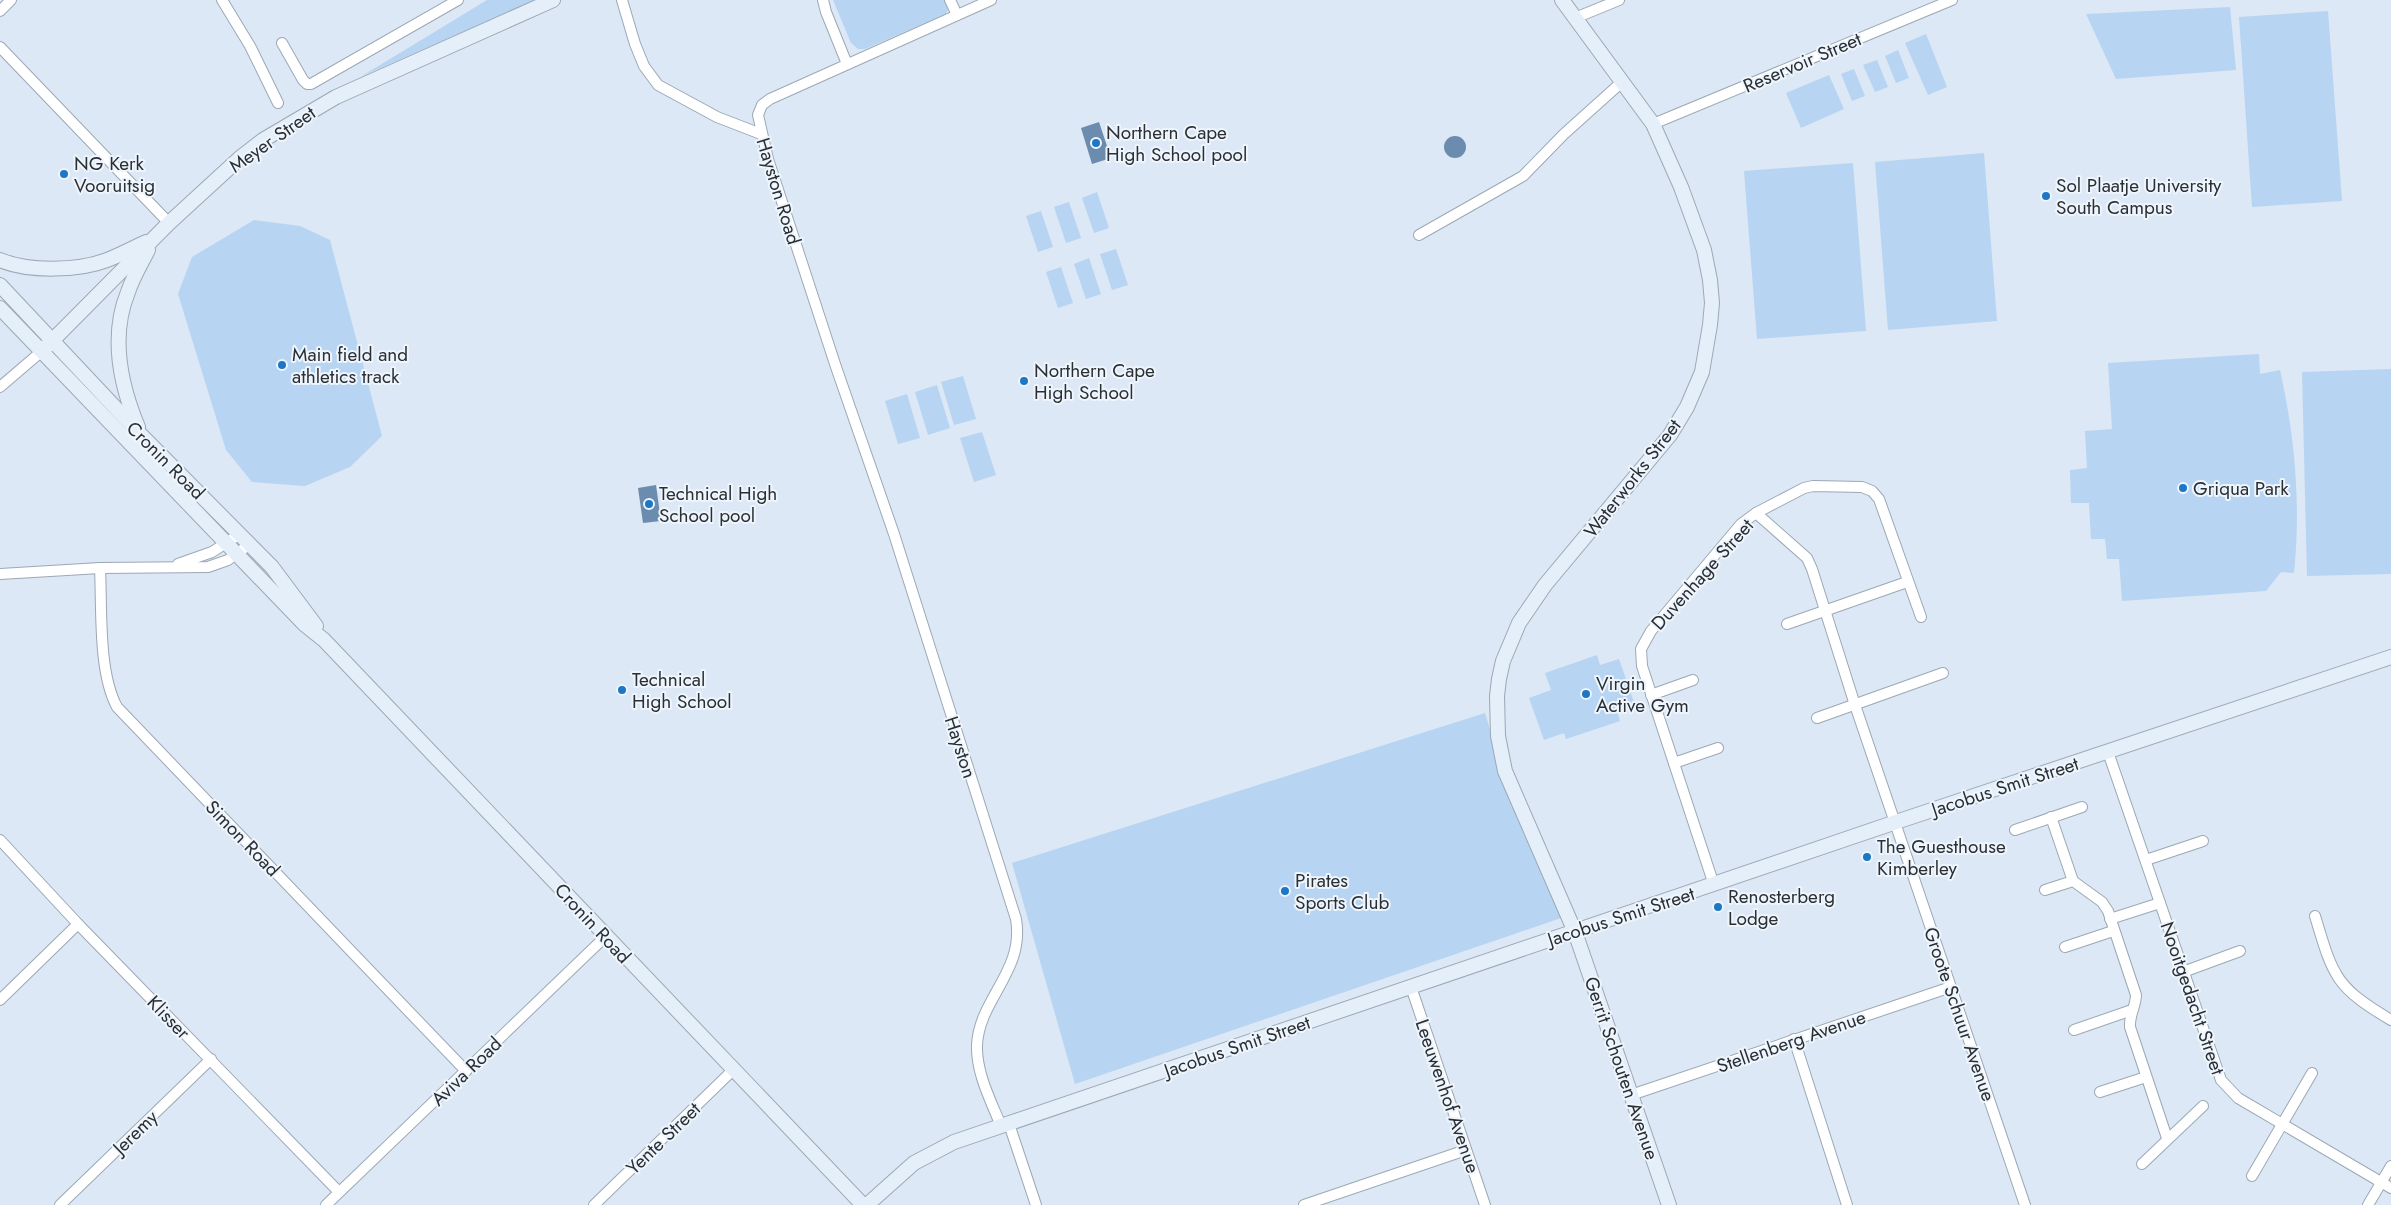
<svg xmlns="http://www.w3.org/2000/svg" width="2391" height="1205" viewBox="0 0 2391 1205" font-family="Jost,sans-serif">
<style>
.green{fill:#b7d4f2}
.water{fill:#6b8cae}
.lines{fill:none;stroke-linecap:round;stroke-linejoin:round}
.street-casing{stroke:#9ca8b4;stroke-width:12}
.secondary-casing{stroke:#9ca8b4;stroke-width:16}
.street{stroke:#fff;stroke-width:10}
.secondary{stroke:#e5effa;stroke-width:14}
.poi-dot{fill:#1d77c4;stroke:#eef5fd;stroke-width:2}
.labels{text-anchor:middle;stroke-width:4;stroke-linejoin:round;paint-order:stroke}
.street-label{font-size:19px;fill:#2a2f34;stroke:#eef5fd}
.poi-label{font-size:19px;fill:#2a2f34;stroke:#eef5fd;text-anchor:start}
</style>
<rect width="100%" height="100%" fill="#dce8f5"/>
<g class="green">
<path d="M487,0H536L362,76Z"/>
<path d="M833,0H952L946,14L865,49H858L851,43Z"/>
<path d="M2230,7L2236,70L2116,79L2086,14Z"/>
<path d="M2328,11L2342,201L2252,207L2239,17Z"/>
<path d="M1926,34L1947,87L1928,95L1905,43Z"/>
<path d="M1898,50L1909,78L1896,83L1885,56Z"/>
<path d="M1877,60L1888,87L1875,92L1863,65Z"/>
<path d="M1854,69L1865,96L1852,101L1841,74Z"/>
<path d="M1829,75L1844,109L1801,128L1786,93Z"/>
<path d="M1984,153L1997,321L1888,330L1875,162Z"/>
<path d="M1853,163L1866,331L1757,339L1744,171Z"/>
<path d="M1097,192L1109,228L1094,233L1082,198Z"/>
<path d="M1069,202L1081,238L1066,243L1054,207Z"/>
<path d="M1041,211L1053,247L1038,252L1026,216Z"/>
<path d="M254,220L300,226L330,240L382,436L350,467L305,486L252,482L226,450L178,294L192,257Z"/>
<path d="M1116,249L1128,285L1112,290L1100,254Z"/>
<path d="M1089,258L1101,294L1086,299L1074,264Z"/>
<path d="M1061,267L1073,303L1058,308L1046,272Z"/>
<path d="M2259,354L2260,374L2280,370C2295,437 2301,505 2294,573L2281,572L2266,591L2122,601L2119,559H2107L2105,539H2091L2089,503H2071L2070,470L2087,468L2085,431L2112,429L2108,363Z"/>
<path d="M2391,369V574L2307,576L2302,372Z"/>
<path d="M963,376L976,419L954,425L941,382Z"/>
<path d="M937,385L950,428L928,435L915,392Z"/>
<path d="M907,394L920,438L898,444L885,401Z"/>
<path d="M982,432L996,475L974,482L960,438Z"/>
<path d="M1597,655L1600,665L1619,659L1636,708L1618,714L1620,721L1566,739L1564,733L1544,740L1529,698L1551,690L1545,673Z"/>
<path d="M1485,713L1509,792L1561,918L1075,1084L1012,863Z"/>
</g>
<g class="water">
<path d="M1099,122L1111,158L1092,164L1081,128Z"/>
<circle cx="1455" cy="147" r="11"/>
<path d="M656,485L661,521L643,523L638,488Z"/>
</g>
<g class="lines">
<defs>
<g id="street">
<path d="M222,0L250,46L278,103"/>
<path d="M622,0L635,44L644,66L658,85L717,117L761,134"/>
<path d="M823,0L826,12L847,64"/>
<path d="M950,0L957,15"/>
<path d="M991,0L770,99L762,105L758,115L768,159L836,367L894,534L1016,919C1025,971 979,999 977,1045C976,1073 991,1101 1001,1126"/>
<path d="M0,11L11,0"/>
<path d="M1575,18L1619,0"/>
<path d="M282,43L303,80L307,84H311L458,0"/>
<path d="M0,47L169,223"/>
<path d="M1653,124L1952,0"/>
<path d="M1419,235L1523,176L1564,134L1623,81"/>
<path d="M0,387L42,351"/>
<path d="M1756,513L1807,558L1812,569L1855,705L2025,1205"/>
<path d="M178,564L212,552L240,534"/>
<path d="M100,568C102,608 98,672 117,707L466,1071"/>
<path d="M0,574L100,568L208,567L228,560L250,544"/>
<path d="M1787,624L1907,582"/>
<path d="M1651,695L1693,680"/>
<path d="M1817,718L1943,673"/>
<path d="M2108,752L2221,1080L2238,1098L2391,1188"/>
<path d="M1674,763L1718,748"/>
<path d="M2051,817L2073,881L2102,902L2108,911L2136,995C2136,1006 2129,1015 2130,1027L2167,1138"/>
<path d="M2015,830L2082,807"/>
<path d="M0,840L78,924L339,1192"/>
<path d="M2146,860L2203,841"/>
<path d="M1714,885L1642,666L1641,649L1651,631L1741,524L1756,513L1804,488L1813,486L1862,487L1872,491L1879,499L1921,617"/>
<path d="M2045,890L2073,881"/>
<path d="M2315,916C2333,976 2335,987 2391,1020"/>
<path d="M2110,919L2160,903"/>
<path d="M2065,947L2113,931"/>
<path d="M2183,972L2240,951"/>
<path d="M1411,987L1485,1205"/>
<path d="M0,1000L78,924"/>
<path d="M2074,1030L2132,1010"/>
<path d="M1794,1039L1847,1205"/>
<path d="M2100,1092L2146,1077"/>
<path d="M1631,1095L1951,987"/>
<path d="M1009,1124L1036,1205"/>
<path d="M2142,1164L2203,1106"/>
<path d="M2252,1176L2312,1073"/>
<path d="M60,1205L211,1059"/>
<path d="M326,1205L606,936"/>
<path d="M594,1205L733,1070"/>
<path d="M1304,1205L1466,1150"/>
<path d="M2368,1205L2391,1166"/>
</g>
<g id="secondary">
<path d="M1562,0L1653,124L1681,187L1704,250L1710,280L1712,303L1710,325L1702,372L1687,407L1670,435L1545,585L1519,623L1503,661L1499,679L1497,696L1498,736L1505,771L1575,932L1669,1205"/>
<path d="M0,260C28,272 79,271 107,260C120,255 133,248 146,242"/>
<path d="M0,285L142,436L272,567L316,626"/>
<path d="M0,308L304,624L324,640L863,1205"/>
<path d="M42,351L169,223L241,157L263,140L336,97L553,0"/>
<path d="M138,427C120,384 110,336 128,292C133,277 141,264 148,250"/>
<path d="M867,1205L914,1163L954,1142L1896,822L2391,657"/>
</g>
</defs>
<use href="#street" class="street-casing"/>
<use href="#secondary" class="secondary-casing"/>
<use href="#street" class="street"/>
<use href="#secondary" class="secondary"/>
</g>
<g class="poi-dot">
<circle cx="1096" cy="143" r="5"/>
<circle cx="64" cy="174" r="5"/>
<circle cx="2046" cy="196" r="5"/>
<circle cx="282" cy="365" r="5"/>
<circle cx="1024" cy="381" r="5"/>
<circle cx="2183" cy="488" r="5"/>
<circle cx="649" cy="504" r="5"/>
<circle cx="622" cy="690" r="5"/>
<circle cx="1586" cy="694" r="5"/>
<circle cx="1867" cy="857" r="5"/>
<circle cx="1285" cy="891" r="5"/>
<circle cx="1718" cy="907" r="5"/>
</g>
<g class="labels">
<g class="street-label">
<text transform="translate(1802 62) rotate(-23)" y="7">Reservoir Street</text>
<text transform="translate(272 139) rotate(-35)" y="7">Meyer Street</text>
<text transform="translate(779 191) rotate(73)" y="7">Hayston Road</text>
<text transform="translate(166 460) rotate(45)" y="7">Cronin Road</text>
<text transform="translate(1632 478) rotate(-52)" y="7">Waterworks Street</text>
<text transform="translate(1702 574) rotate(-48)" y="7">Duvenhage Street</text>
<text transform="translate(961 747) rotate(72)" y="7">Hayston</text>
<text transform="translate(2005 786) rotate(-18)" y="7">Jacobus Smit Street</text>
<text transform="translate(243 838) rotate(46)" y="7">Simon Road</text>
<text transform="translate(1621 916) rotate(-18)" y="7">Jacobus Smit Street</text>
<text transform="translate(593 923) rotate(47)" y="7">Cronin Road</text>
<text transform="translate(2193 998) rotate(71)" y="7">Nooitgedacht Street</text>
<text transform="translate(1960 1014) rotate(71)" y="7">Groote Schuur Avenue</text>
<text transform="translate(169 1017) rotate(46)" y="7">Klisser</text>
<text transform="translate(1791 1041) rotate(-19)" y="7">Stellenberg Avenue</text>
<text transform="translate(1237 1046) rotate(-19)" y="7">Jacobus Smit Street</text>
<text transform="translate(1622 1068) rotate(71)" y="7">Gerrit Schouten Avenue</text>
<text transform="translate(466 1071) rotate(-44)" y="7">Aviva Road</text>
<text transform="translate(1448 1096) rotate(71)" y="7">Leeuwenhof Avenue</text>
<text transform="translate(135 1132) rotate(-44)" y="7">Jeremy</text>
<text transform="translate(663 1138) rotate(-44)" y="7">Yente Street</text>
</g>
<g class="poi-label">
<text x="1106" y="139">Northern Cape<tspan x="1106" dy="22">High School pool</tspan></text>
<text x="74" y="170">NG Kerk<tspan x="74" dy="22">Vooruitsig</tspan></text>
<text x="2056" y="192">Sol Plaatje University<tspan x="2056" dy="22">South Campus</tspan></text>
<text x="292" y="361">Main field and<tspan x="292" dy="22">athletics track</tspan></text>
<text x="1034" y="377">Northern Cape<tspan x="1034" dy="22">High School</tspan></text>
<text x="2193" y="495">Griqua Park</text>
<text x="659" y="500">Technical High<tspan x="659" dy="22">School pool</tspan></text>
<text x="632" y="686">Technical<tspan x="632" dy="22">High School</tspan></text>
<text x="1596" y="690">Virgin<tspan x="1596" dy="22">Active Gym</tspan></text>
<text x="1877" y="853">The Guesthouse<tspan x="1877" dy="22">Kimberley</tspan></text>
<text x="1295" y="887">Pirates<tspan x="1295" dy="22">Sports Club</tspan></text>
<text x="1728" y="903">Renosterberg<tspan x="1728" dy="22">Lodge</tspan></text>
</g>
</g>
</svg>
